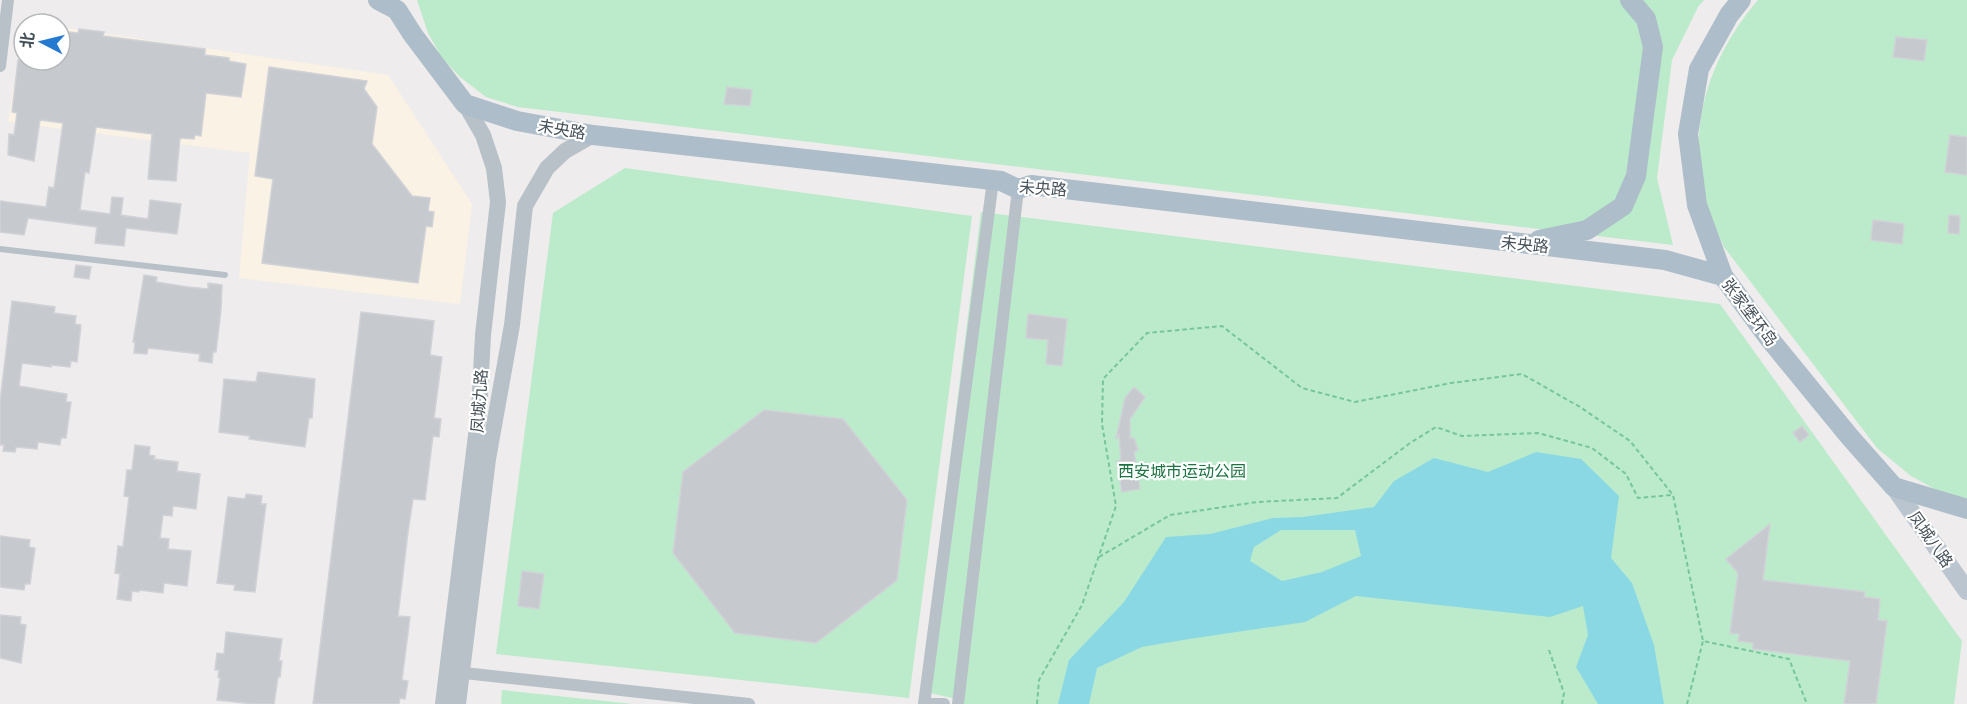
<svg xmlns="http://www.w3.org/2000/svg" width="1967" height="704" viewBox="0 0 1967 704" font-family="'Work Sans','Noto Sans SC',sans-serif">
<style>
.commercial{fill:#faf2e4}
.green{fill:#bbebcb}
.water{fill:#8bd8e5;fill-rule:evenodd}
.building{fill:#c6c9ce;stroke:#d0d2d7;stroke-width:1.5}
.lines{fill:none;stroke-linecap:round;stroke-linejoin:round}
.path{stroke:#76c699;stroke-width:2;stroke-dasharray:4.5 3;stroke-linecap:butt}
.service{stroke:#b8c1c8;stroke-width:6}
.minor{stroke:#b8c1c8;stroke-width:12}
.tertiary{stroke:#b8c1c8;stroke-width:16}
.secondary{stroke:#bac5cf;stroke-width:18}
.primary{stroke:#adbdc9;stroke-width:20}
.labels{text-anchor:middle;stroke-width:4.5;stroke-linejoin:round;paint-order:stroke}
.street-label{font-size:16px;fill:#455058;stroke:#fff}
.park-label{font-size:16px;fill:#1c7342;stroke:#fff}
</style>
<rect width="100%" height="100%" fill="#eeecec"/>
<path class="commercial" d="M24,22L36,24H24V60H60V27L388,75L472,204L460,304L239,278L250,153L8,122Z"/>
<g class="green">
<path d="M417,0H1704L1698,7L1672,60L1657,178L1673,245L518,107L486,97L460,77L442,58L428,33Z"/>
<path d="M1758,0H1967V502L1942,493L1911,476L1877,448L1724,247C1719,236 1713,224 1709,213C1684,134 1706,61 1758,0Z"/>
<path d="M625,168L972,216L909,698L496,654L553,213Z"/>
<path d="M981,212L1720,304L1962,641L1954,704H958L952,698L921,691Z"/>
<path d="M502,690L633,704H501Z"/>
</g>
<path class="water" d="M1536,452L1581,459L1619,496L1611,558L1632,583L1654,645L1664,704H1598L1576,667L1588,635L1583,606L1550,617L1356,596L1305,622L1189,639L1142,647L1097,668L1089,704H1058L1069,660L1124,602L1166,537L1210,534L1273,518L1303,517L1374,507L1394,481L1434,458L1488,472ZM1281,530H1355L1361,556L1322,572L1282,581L1250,561L1254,547Z"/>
<g class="building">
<path d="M79,29L104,32L103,36L205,49V55L229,58V61L246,64L241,97L206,93L201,136L195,135L194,139L180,138L176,181L148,179L152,134L96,127L89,173L85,172L80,210L110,214L112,197L123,198L121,215L148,219L150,200L181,204L177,234L126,228L124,246L95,243L97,227L28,218L24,235L0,232V201L46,207L49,187L54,188L63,123L40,120L34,161L8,155L9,134L14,135L17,113L12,112L18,60H60V31L78,33Z"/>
<path d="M1896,37L1927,40L1924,61L1893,57Z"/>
<path d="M269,67L367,81L364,89L377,107L372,144L412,196L430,198L428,211L434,212L432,227L426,226L418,283L262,263L273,179L255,176Z"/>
<path d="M727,87L752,90L750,106L724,104Z"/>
<path d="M1950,135L1967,137V175L1945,172Z"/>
<path d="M1949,215L1960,216L1959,234L1948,233Z"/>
<path d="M1873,220L1904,224L1902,244L1871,240Z"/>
<path d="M76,265L91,267L89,279L74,277Z"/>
<path d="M144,275L157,277L156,282L188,287L208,289V283L222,285L221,310L216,352H213L212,363L199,361L200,354L148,348L147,354L134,353L135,342H133Z"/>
<path d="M12,301L55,307L54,313L76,316L75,324L81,325L77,362L71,361L70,367L51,365V367L22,363L19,386L67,394L66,402H71L66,438H61L60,445L38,442L37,449L16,447L15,452L3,451L4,445H0V402Z"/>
<path d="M361,312L434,321L430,355L442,357L434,418L441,419L439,437L433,436L425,500L413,499L408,532L398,616L410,617L402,680L408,681L405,699L400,698L399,704H313Z"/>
<path d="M1028,314L1067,319L1062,366L1046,364L1048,340L1026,338Z"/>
<path d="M258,372L315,379L312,418H309L305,447L249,439L250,436L219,432L224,379L256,382Z"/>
<path d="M1134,387L1145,397L1130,419V438H1134L1138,450L1134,452L1140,489L1122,492L1117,461L1121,460L1119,435L1116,439L1125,398Z"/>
<path d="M764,410L843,419L907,500L897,580L816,643L735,633L673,553L683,472Z"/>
<path d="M1802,426L1809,435L1800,442L1793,433Z"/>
<path d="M135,445L150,447L149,455L155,456L154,459L178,462L177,471L200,474L196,509L173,506L172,516L163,515L160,538L169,539L168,549L191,551L187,586L164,583L163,593L139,590V592L132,591L131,601L117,599L120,574L115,573L118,546L123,547L129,497L124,496L127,470H132Z"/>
<path d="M246,494L262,496L261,504H266L255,592L234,590L235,585L217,583L228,497L245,499Z"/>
<path d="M1770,524L1763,580L1865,592L1864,597L1880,599L1878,620L1887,621L1876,704H1844L1850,661L1753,649V643L1738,641L1739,634L1730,633L1738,573L1726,559Z"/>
<path d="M0,536L30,540L29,547L35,548L30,584H25L24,590L0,587Z"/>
<path d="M522,571L544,574L539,609L518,606Z"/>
<path d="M0,615L21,617L20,624L26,625L21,663L0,658Z"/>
<path d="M226,632L282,639L279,661H282L280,677H278L274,704H254L217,700L220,678L218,677L219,670H215L217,653L224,654Z"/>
</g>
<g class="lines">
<g class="path">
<path d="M1099,557L1170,515L1257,502L1337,498L1410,443L1436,427L1462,436L1538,433L1592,448L1626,474L1638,498L1672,495"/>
<path d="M1549,650L1564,693L1562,704"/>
<path d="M1037,704L1039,680L1082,605L1116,506L1102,424L1103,379L1147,333L1222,326L1302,388L1355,402L1451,383L1522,374L1580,407L1630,441L1673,495L1703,641L1789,659L1807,704"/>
<path d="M1687,704L1703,641"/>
</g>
<path class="service" d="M0,249L225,275"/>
<g class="minor">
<path d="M0,66L8,0"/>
<path d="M455,672L749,704"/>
<path d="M924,704L993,180"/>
<path d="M932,704H944"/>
<path d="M958,704L1018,189"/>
</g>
<g class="tertiary">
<path d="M443,704L479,411L483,335L498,202L494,168L483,135L465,104"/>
<path d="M458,704L488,459L512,325L525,206L547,168L565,151L593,135"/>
</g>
<path class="secondary" d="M1894,487L1967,591"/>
<g class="primary">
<path d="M378,0L397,10L413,35L465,104L517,121L593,135L1001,181L1018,189L1031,185L1665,260L1723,276"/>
<path d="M1741,0L1729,15L1699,69L1688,134L1697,205L1723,276L1768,337L1849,436L1894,487L1967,509"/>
<path d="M1539,240L1587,230L1623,206L1636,176L1653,47L1646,19L1630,0"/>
</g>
</g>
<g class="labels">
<g class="street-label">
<text transform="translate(562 129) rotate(10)" y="6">未央路</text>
<text transform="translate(1043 188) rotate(4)" y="6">未央路</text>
<text transform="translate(1525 244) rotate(6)" y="6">未央路</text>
<text transform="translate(1750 312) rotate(53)" y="6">张家堡环岛</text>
<text transform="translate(479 401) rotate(-86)" y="6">凤城九路</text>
<text transform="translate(1931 539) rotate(55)" y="6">凤城八路</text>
</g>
<g class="park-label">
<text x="1182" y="477">西安城市运动公园</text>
</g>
</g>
<g transform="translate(42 42) rotate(277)"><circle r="28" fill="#ffffff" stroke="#b5b9bc" stroke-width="1.5"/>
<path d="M0-4.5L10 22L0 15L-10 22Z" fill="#247ad0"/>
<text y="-9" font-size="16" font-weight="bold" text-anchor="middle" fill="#455058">北</text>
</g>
</svg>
